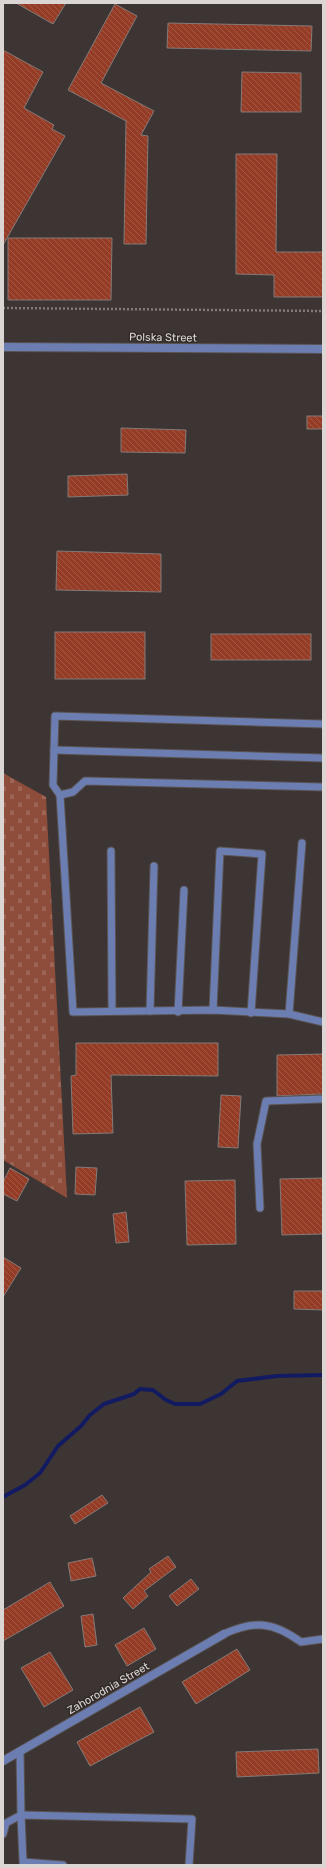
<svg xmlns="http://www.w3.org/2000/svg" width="326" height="1868" viewBox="0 0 326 1868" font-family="Rubik,sans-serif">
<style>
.cemetery{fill:url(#cemetery-stones)}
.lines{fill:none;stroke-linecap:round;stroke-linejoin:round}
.stream{stroke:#121b62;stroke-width:4}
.building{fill:url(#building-back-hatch);stroke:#847a78}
.service-casing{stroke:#595250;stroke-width:9}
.minor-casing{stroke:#595250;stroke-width:10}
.path{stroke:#827b79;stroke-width:2.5;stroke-dasharray:2 2;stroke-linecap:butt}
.service{stroke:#6b7db1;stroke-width:7}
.minor{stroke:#6b7db1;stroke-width:8}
.labels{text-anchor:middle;stroke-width:3;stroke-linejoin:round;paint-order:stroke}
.street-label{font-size:11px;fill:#dbd5d4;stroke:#332b29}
</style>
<defs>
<pattern id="cemetery-stones" width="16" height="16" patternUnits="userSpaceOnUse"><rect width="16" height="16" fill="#8e4c3b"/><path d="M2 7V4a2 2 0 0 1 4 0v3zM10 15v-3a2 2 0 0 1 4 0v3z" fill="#9d6556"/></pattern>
<pattern id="building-back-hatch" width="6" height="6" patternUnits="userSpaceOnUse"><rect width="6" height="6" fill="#953c26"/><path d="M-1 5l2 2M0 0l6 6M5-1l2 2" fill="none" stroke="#a35745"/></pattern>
</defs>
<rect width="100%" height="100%" fill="#3d3533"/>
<path class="cemetery" d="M3,773L46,797L67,1198L3,1160Z"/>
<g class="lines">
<path class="stream" d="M3,1497L25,1485L40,1473L58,1446L81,1426L90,1415L104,1404L134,1394L140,1389L153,1390L166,1400L175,1404H200L221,1394L237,1381L277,1376L323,1375"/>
</g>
<g class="building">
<path d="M16,3H66L53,24Z"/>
<path d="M115,4L137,16L101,83L154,111L141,135L148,136L146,244H124L126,121L68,90Z"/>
<path d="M168,23L312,26L311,51L167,48Z"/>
<path d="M3,50L43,72L24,108L54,125L52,129L65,136L3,245Z"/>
<path d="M242,72L301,73V112H241Z"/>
<path d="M236,154H277L276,252H323V297H274V275L236,274Z"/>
<path d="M8,238H112L111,300H8Z"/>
<rect x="307" y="416" width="16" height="13"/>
<path d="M121,428L186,430L185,453L121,452Z"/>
<path d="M127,474L128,495L68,497V476Z"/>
<path d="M57,551L161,554V592L56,590Z"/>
<rect x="55" y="632" width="90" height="47"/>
<rect x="211" y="634" width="100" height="26"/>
<path d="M76,1043H218V1076L111,1075L113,1133L73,1134L71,1076L76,1075Z"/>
<path d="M323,1054V1094L277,1096V1055Z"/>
<path d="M221,1095L241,1096L238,1148L218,1147Z"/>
<path d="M76,1167L97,1168L95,1195L75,1194Z"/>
<path d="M10,1168L29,1179L17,1201L3,1194V1182Z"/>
<path d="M323,1178V1234L282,1235L280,1179Z"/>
<path d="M235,1180L236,1244L187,1245L185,1181Z"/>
<path d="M126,1212L129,1242L116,1243L113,1214Z"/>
<path d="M3,1257L21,1268L3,1297Z"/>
<path d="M294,1291H323V1310L294,1309Z"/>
<path d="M102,1495L108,1503L75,1524L70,1516Z"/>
<path d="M168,1556L176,1567L144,1591L148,1596L133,1609L123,1598L151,1572L149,1569Z"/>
<path d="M92,1558L96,1576L71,1581L68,1563Z"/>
<path d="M191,1579L199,1589L177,1606L169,1596Z"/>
<path d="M50,1582L64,1606L3,1641V1610Z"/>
<path d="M93,1614L97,1645L85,1647L81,1616Z"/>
<path d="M144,1628L156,1649L127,1666L115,1645Z"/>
<path d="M237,1649L250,1670L196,1704L182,1682Z"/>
<path d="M50,1652L73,1690L44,1707L21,1668Z"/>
<path d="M140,1707L154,1732L90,1766L77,1742Z"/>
<path d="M318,1749L319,1773L237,1777L236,1752Z"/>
</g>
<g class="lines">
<defs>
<g id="service">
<path d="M323,724L55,716L53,785L60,795L73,1012L213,1010L289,1014L323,1022"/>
<path d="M54,750L323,758"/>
<path d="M60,795L73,792L85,781L323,787"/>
<path d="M111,851L112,1011"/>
<path d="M213,1010L220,851L262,854L251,1013"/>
<path d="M150,1011L154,866"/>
<path d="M178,1012L184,890"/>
<path d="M289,1014L302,843"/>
<path d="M260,1208L257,1144L266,1101L323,1099"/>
<path d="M224,1634C255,1620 273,1622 301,1642L323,1639"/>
<path d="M3,1834L6,1823L21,1815L20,1751"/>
<path d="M63,1865L23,1862L21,1815L192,1819L189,1865"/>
</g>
<g id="minor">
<path d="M3,347L323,349"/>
<path d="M3,1761L224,1634"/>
</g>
</defs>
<use href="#service" class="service-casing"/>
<use href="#minor" class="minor-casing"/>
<path class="path" d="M3,308L323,311"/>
<use href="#service" class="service"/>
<use href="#minor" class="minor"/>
</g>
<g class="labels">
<g class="street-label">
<text transform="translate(163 337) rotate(1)" y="4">Polska Street</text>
<text transform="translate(108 1688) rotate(-30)" y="4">Zahorodnia Street</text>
</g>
</g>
<rect width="326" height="1868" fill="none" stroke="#dbd5d4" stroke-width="8"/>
</svg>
